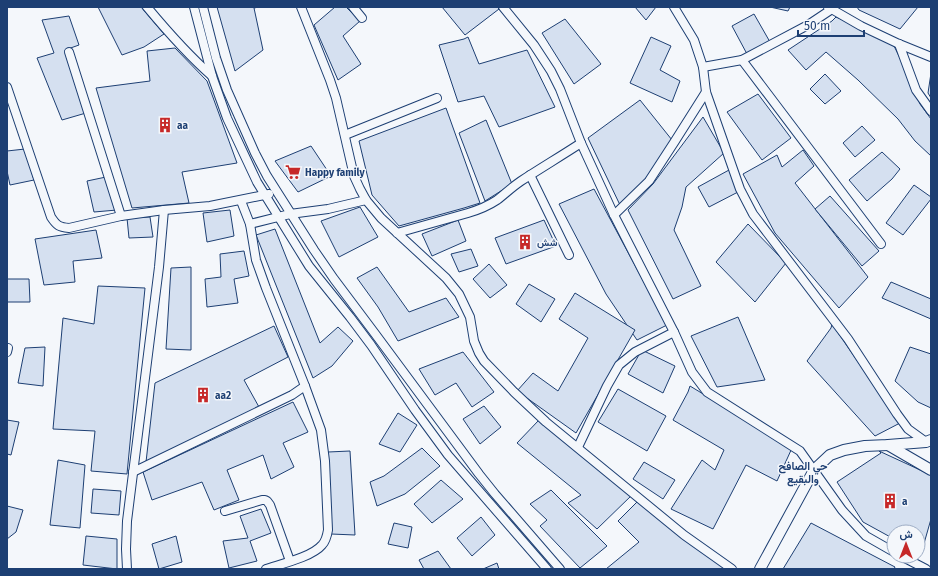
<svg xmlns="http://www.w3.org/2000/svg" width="938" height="576" viewBox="0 0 938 576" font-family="'Fira Sans',Vazirmatn,sans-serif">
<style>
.building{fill:#d5e0f0;stroke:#1d3f73}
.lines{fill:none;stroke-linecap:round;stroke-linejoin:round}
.minor-casing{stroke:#1d3f73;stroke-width:10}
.tertiary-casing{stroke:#1d3f73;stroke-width:12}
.minor{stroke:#f4f7fb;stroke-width:8}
.tertiary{stroke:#f4f7fb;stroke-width:10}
.labels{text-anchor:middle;stroke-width:3;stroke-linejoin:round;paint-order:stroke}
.poi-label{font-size:10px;font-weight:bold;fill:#1d3f73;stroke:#f4f7fb;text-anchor:start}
.neighbourhood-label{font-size:11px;font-weight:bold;fill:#1d3f73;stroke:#f4f7fb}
</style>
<rect width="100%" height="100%" fill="#f4f7fb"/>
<g class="building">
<path d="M98,7H141L164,34L144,47L122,55Z"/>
<path d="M217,7H259L254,8L263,50L235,71Z"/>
<path d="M335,7H346L360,21L343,36L361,64L338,80L314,25Z"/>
<path d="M442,7H497L499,9L465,35Z"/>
<path d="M635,7H656L646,20Z"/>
<path d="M770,7H790L788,11Z"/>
<path d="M857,7H918L900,29L859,10Z"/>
<path d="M754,14L770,42L747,54L732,26Z"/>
<path d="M69,16L79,45L65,50L86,113L62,120L37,58L54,53L42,20Z"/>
<path d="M836,17L859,27L894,46L902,62L920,104L931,119V156L915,141L898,119L858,80L826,52L806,70L788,50L832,21Z"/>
<path d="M565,19L601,64L574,84L542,33Z"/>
<path d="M468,37L479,64L527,50L555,107L499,127L484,96L458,102L439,45L464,39Z"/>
<path d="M651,37L671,46L660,70L680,81L672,102L630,83Z"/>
<path d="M175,48L207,81L237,163L182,172L189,203L132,208L96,88L150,81L147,51Z"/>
<path d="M931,73V98L928,93Z"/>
<path d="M825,74L841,91L825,104L810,89Z"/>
<path d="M758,94L791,138L762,160L727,112Z"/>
<path d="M640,100L672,140L646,178L620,205L588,138Z"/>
<path d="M446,108L480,203L464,208L399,226L372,195L359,141Z"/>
<path d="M703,117L724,153L686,187L682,207L674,230L701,286L673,299L628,210L653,184Z"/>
<path d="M486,120L512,184L485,201L459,133Z"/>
<path d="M862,126L875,140L855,157L843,143Z"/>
<path d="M311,146L331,176L298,192L275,161Z"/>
<path d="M25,149L34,180L10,185L7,171V151Z"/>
<path d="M803,150L814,166L795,183L868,277L839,308L775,233L743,174L777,155L782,167Z"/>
<path d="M882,152L900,169L892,179L867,201L849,180Z"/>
<path d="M729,170L738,192L709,207L698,187Z"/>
<path d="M106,177L117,210L94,212L87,181Z"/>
<path d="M914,185L931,197V199L903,235L886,223Z"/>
<path d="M594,189L667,325L637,340L606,294L559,204Z"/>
<path d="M830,196L879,251L862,266L815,209Z"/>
<path d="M360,207L378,237L339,257L321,221Z"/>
<path d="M230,210L234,236L207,242L203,213Z"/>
<path d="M150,217L153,237L129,238L127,218Z"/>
<path d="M458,220L466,241L432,256L422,234Z"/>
<path d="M544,220L556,246L506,264L495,238Z"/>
<path d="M748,224L786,263L755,302L716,262Z"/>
<path d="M275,229L320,343L338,327L353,341L332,366L313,378L256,235Z"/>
<path d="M96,230L102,258L73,261L75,282L44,285L35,239Z"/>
<path d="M471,249L478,266L459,272L451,254Z"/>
<path d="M244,251L249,276L234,279L238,303L207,307L205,279L221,277L220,254Z"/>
<path d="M489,264L507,285L490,298L473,279Z"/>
<path d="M191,267V350L166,349L171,268Z"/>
<path d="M377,267L409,312L446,298L459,317L398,341L378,307L357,278Z"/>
<path d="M7,279H29L30,302H7Z"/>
<path d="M891,282L931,299V319L882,298Z"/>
<path d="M529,284L555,299L541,322L516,304Z"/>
<path d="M98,286L145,288L127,474L91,471L95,431L53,429L63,318L94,324Z"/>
<path d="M575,293L635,330L576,433L517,391L533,373L558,391L588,338L559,319Z"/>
<path d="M738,317L765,380L717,387L691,336Z"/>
<path d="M832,324L900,423L875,436L807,361L831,328Z"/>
<path d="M274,326L288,357L244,380L259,407L146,462L155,383Z"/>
<path d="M45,347L43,386L18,383L25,348Z"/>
<path d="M910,347L931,354V408L918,402L895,381Z"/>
<path d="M644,351L675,366L663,393L628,374L640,353Z"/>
<path d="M463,352L494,392L472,407L456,383L435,395L419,369Z"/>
<path d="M690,386L792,448L777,481L746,465L713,529L671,509L702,460L715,470L724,450L673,420L688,392Z"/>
<path d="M618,389L666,416L647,451L598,422Z"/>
<path d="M293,402L308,432L283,443L294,467L271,479L263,455L227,470L239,500L214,510L202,482L152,500L143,472Z"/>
<path d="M484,406L501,427L480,444L463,419Z"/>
<path d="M398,413L417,425L400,452L379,444Z"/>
<path d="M7,420L19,422L11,455L7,454Z"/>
<path d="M539,420L632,495L597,529L568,503L581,495L517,443Z"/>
<path d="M422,448L440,466L405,494L377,506L370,482L384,476Z"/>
<path d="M350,451L355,535L331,534L328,452Z"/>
<path d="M879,451L931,475V519L921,554L918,552V532H894V539L863,522L837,482L881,453Z"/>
<path d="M58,460L85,465L80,528L50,525Z"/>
<path d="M644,462L675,480L663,499L633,479Z"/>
<path d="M441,480L463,499L432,523L414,504Z"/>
<path d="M93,489L121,491L119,515L91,513Z"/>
<path d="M551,490L607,546L580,568L540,526L547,520L530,504Z"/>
<path d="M638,501L725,569H606L639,542L618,521Z"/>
<path d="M7,506L23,510L16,532L7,539Z"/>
<path d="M261,509L271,533L250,541L257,561L229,568L223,541L248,538L240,516Z"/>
<path d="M481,517L495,535L472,556L457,538Z"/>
<path d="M394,523L412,527L408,548L388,544Z"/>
<path d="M811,523L895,567L894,569H783Z"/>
<path d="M86,536L117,539V569L83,565Z"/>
<path d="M176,536L182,562L159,569L152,544Z"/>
<path d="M438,551L451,569H424L419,560Z"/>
<path d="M497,563L499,569H483Z"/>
</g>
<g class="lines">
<defs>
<g id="minor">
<path d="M147,7C167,31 188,55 212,76"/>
<path d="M194,7L212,76L227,118L257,182L309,266L350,317L371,345L415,410L448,455L547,569"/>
<path d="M203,7L216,58L227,90L255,153L267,176L314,250L334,279L376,335L479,474L495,494L560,569"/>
<path d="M301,7L330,80L336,98L354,176L360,189L366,200L381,218L446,278L459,294L470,317L474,341L479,353L484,361L514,392L546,422L684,535L732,569"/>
<path d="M353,7L362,18"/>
<path d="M503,7L534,45L551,71L560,89L581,143L614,215L674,332L692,372L707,392L800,451L842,510L866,536L894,552"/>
<path d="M674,7L694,40L703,67L706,92L740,189L753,214L848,339L897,414L908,429L926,442"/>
<path d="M828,7L861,26L899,44L931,57"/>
<path d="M899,44L916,90L931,111"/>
<path d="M69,52L121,216"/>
<path d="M742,60L881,244"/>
<path d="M703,67L742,60L808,25L832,9"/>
<path d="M7,87L51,217C57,226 59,227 69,228L121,216L164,210L210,206L269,194"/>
<path d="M345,135L437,98"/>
<path d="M530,175L569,255"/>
<path d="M614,215L649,181L675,141L706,92"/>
<path d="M250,224L290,214L328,209L366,200"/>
<path d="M397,233L468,213C478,210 488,206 497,200C505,194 512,187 521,181C541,168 561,156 581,143"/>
<path d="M7,352L8,348"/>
<path d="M578,447L607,386L619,365L635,352L674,332"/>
<path d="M133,472L292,395L305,386L266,288L256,260L250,224L241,201"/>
<path d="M225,511L262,500H265L267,501L270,505L290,561"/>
<path d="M901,556L926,569"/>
<path d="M127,569L126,549L127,521L159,267L164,210"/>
<path d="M266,569C281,564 312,557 322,545C326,541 327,536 328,530L325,461L321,430L305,386"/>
</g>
<g id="tertiary">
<path d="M888,445L931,470"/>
<path d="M760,569L814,470L830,455L844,450L865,446L888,445L926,442L931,440"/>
</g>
</defs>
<use href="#minor" class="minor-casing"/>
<use href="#tertiary" class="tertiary-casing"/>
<use href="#minor" class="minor"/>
<use href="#tertiary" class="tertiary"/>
</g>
<defs>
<symbol id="building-bare" viewBox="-9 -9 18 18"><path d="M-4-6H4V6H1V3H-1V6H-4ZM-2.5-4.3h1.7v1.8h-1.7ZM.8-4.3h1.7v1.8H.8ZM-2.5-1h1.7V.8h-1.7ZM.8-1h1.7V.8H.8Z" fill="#c62828" stroke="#f4f7fb" stroke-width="2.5" paint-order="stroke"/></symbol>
<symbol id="supermarket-bare" viewBox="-9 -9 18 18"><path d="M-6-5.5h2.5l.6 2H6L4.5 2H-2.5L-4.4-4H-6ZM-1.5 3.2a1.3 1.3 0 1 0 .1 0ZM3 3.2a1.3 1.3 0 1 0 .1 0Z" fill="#c62828" stroke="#f4f7fb" stroke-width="2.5" paint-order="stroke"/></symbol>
</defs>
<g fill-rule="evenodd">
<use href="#building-bare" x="154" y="114" width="22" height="22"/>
<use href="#supermarket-bare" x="282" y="161" width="22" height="22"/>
<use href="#building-bare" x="514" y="231" width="22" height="22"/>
<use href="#building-bare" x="192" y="384" width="22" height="22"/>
<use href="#building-bare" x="879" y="490" width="22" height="22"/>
</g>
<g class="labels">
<g class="poi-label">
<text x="177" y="129">aa</text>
<text x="305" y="176">Happy family</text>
<text x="537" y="246">شش</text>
<text x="215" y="399">aa2</text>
<text x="902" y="505">a</text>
</g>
<g class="neighbourhood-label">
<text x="803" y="470">حي الصافح<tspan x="803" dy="13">والبقيع</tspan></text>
</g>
</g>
<rect width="938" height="576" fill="none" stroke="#1d3f73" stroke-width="16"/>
<g transform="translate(906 544)"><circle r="19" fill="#f4f7fb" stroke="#9eadc5"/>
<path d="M0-3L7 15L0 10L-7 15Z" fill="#c62828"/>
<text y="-6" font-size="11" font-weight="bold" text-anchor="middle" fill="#1d3f73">ش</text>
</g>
<path d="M798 30v6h66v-6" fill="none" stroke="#1d3f73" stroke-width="2"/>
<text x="804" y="30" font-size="12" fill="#1d3f73" stroke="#f4f7fb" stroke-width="3" paint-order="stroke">50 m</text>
</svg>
